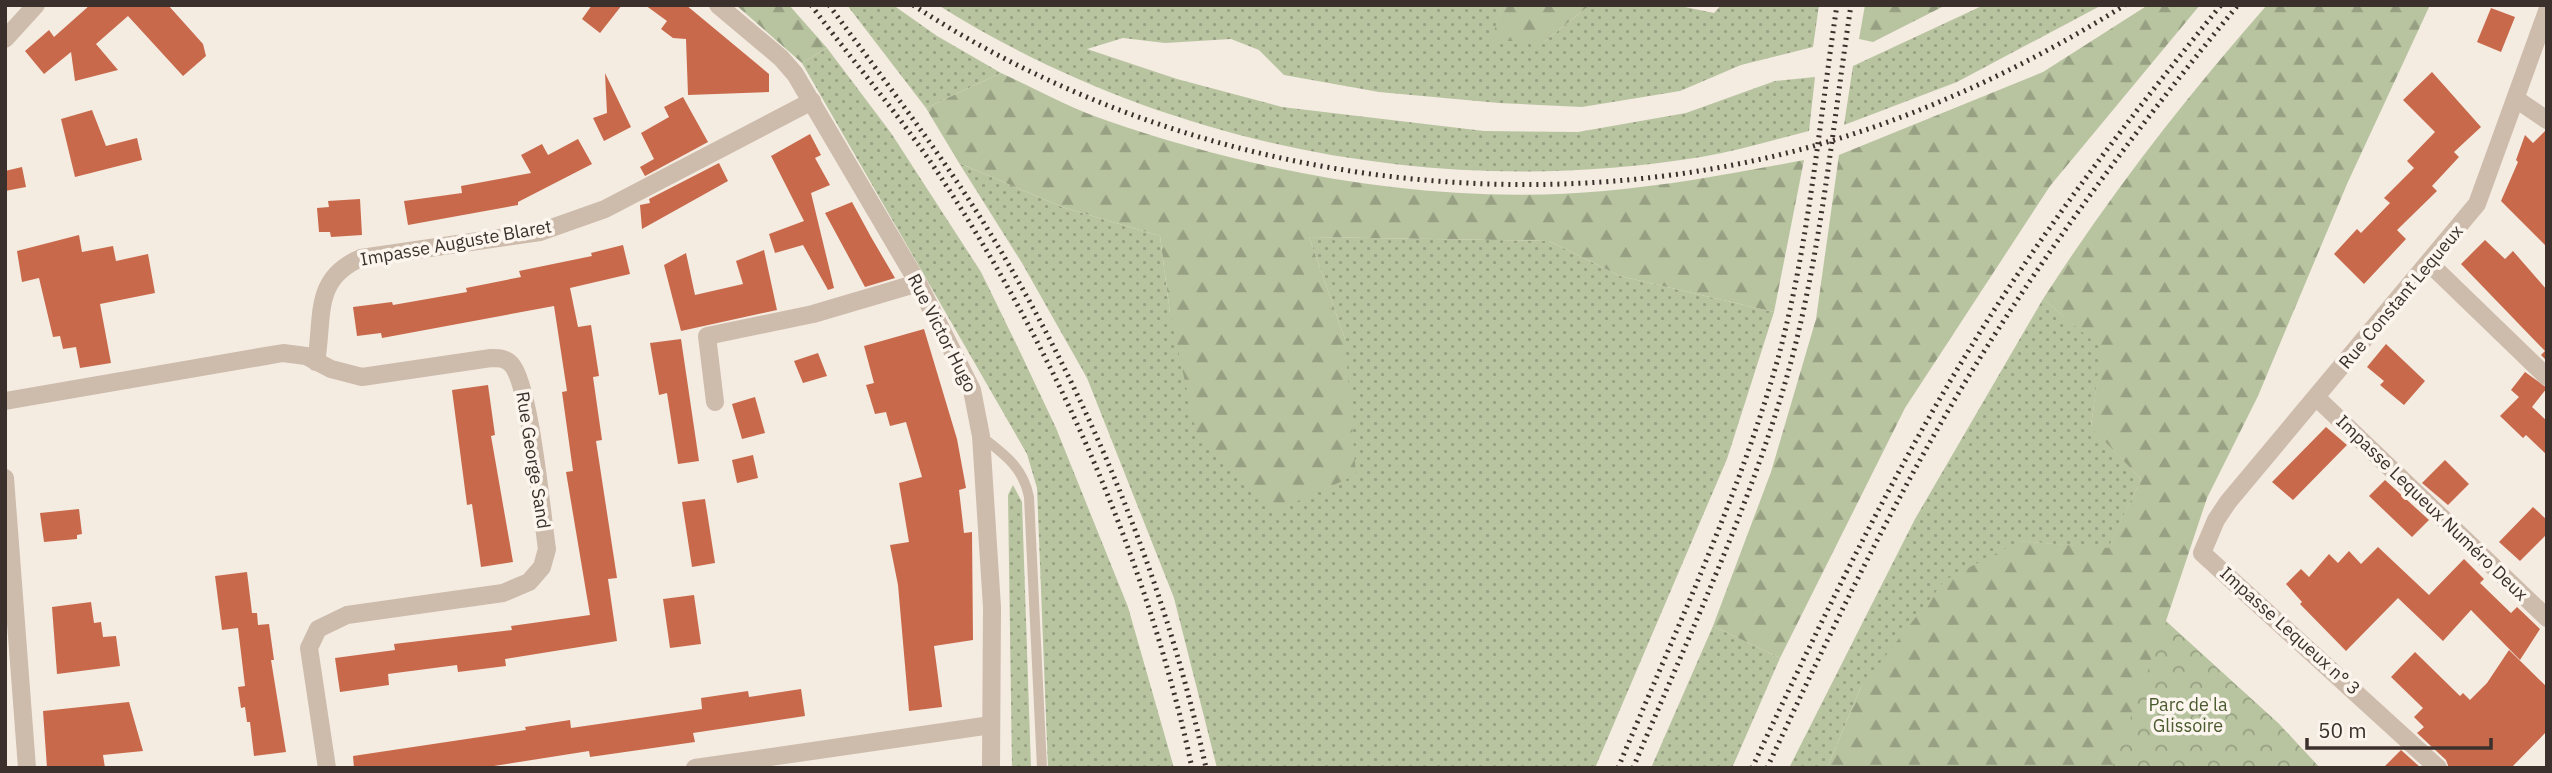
<svg xmlns="http://www.w3.org/2000/svg" width="2552" height="773" viewBox="0 0 2552 773" font-family="'IBM Plex Sans',sans-serif">
<style>
.grass{fill:url(#grass-dots)}
.forest{fill:url(#forest-firs)}
.park{fill:url(#park-crowns)}
.building{fill:#c8694b}
.lines{fill:none;stroke-linecap:round;stroke-linejoin:round}
.service{stroke:#cdbbac;stroke-width:10}
.minor{stroke:#cdbbac;stroke-width:18}
.tertiary{stroke:#cdbbac;stroke-width:18}
.rail{stroke:#3b302b;stroke-width:5;stroke-dasharray:2 5;stroke-linecap:butt}
.labels{text-anchor:middle;stroke-width:7;stroke-linejoin:round;paint-order:stroke}
.street-label{font-size:18px;fill:#3b302b;stroke:#fbf5ee}
.park-label{font-size:18px;fill:#4a5a2e;stroke:#fbf5ee}
</style>
<defs>
<pattern id="grass-dots" width="8" height="8" patternUnits="userSpaceOnUse" patternTransform="scale(1.75)"><rect width="8" height="8" fill="#b8c4a0"/><path d="M2 2h.1M6 6h.1" fill="none" stroke="#97a083" stroke-width="1.8" stroke-linecap="round"/></pattern>
<pattern id="forest-firs" width="22" height="20" patternUnits="userSpaceOnUse" patternTransform="scale(1.75)"><rect width="22" height="20" fill="#b8c4a0"/><path d="M5 1l3.5 6h-7zM16 11l3.5 6h-7z" fill="#97a083"/></pattern>
<pattern id="park-crowns" width="20" height="18" patternUnits="userSpaceOnUse" patternTransform="scale(1.75)"><rect width="20" height="18" fill="#b8c4a0"/><path d="M2 6a3 3 0 1 1 6 0M12 15a3 3 0 1 1 6 0" fill="none" stroke="#97a083"/></pattern>
</defs>
<rect width="100%" height="100%" fill="#f4ebe1"/>
<g class="grass">
<path d="M847,5H893L937,36L1001,73L926,108Z"/>
<path d="M938,5H1502L1492,41H1545L1590,5H1675L1714,13L1721,5H1819L1813,47L1741,65L1680,91L1582,107L1499,103L1379,92L1284,75L1259,50L1231,39L1165,43L1123,38L1087,49L1177,79L1282,107L1484,131L1578,132L1686,113L1775,81L1815,77L1809,131C1773,140 1737,151 1701,157C1439,200 1162,146 938,5Z"/>
<path d="M1984,5H2102L1957,82L1844,125L1853,66Z"/>
<path d="M827,48L891,133L981,272L1021,354L1056,428L1128,607L1174,768H1048L1037,488L1027,454L802,63Z"/>
<path d="M959,163L1062,207L1160,236L1170,313L1345,339L1309,237L1549,241L1620,276L1774,312L1727,459L1595,768H1217L1174,598L1087,378L1022,263Z"/>
<path d="M2043,299L2102,348L2091,426L2141,479L2108,549L2020,541L1861,687L1827,768H1789L1915,519Z"/>
<path d="M1013,485L1022,502L1031,768H1012L1008,495Z"/>
<path d="M1713,626L1780,658L1732,768H1651Z"/>
</g>
<g class="forest">
<path d="M736,5H789L827,48L802,63Z"/>
<path d="M1502,5H1590L1545,41H1491Z"/>
<path d="M1865,5H1946L1873,42L1859,39Z"/>
<path d="M2148,5H2200L2050,186L1905,408L1780,658L1713,626L1771,472L1816,319L1839,155L2043,72Z"/>
<path d="M2267,5H2430L2347,184L2258,396L2207,498L2166,621L2278,723L2320,768H1827L1861,687L1945,580L2020,541L2108,548L2141,479L2091,427L2101,348L2043,299C2110,195 2185,98 2267,5Z"/>
<path d="M1001,73C1036,89 1071,109 1108,121C1265,175 1438,206 1604,191C1672,185 1737,173 1804,160L1774,312L1620,276L1549,241L1309,237L1345,339L1356,475L1271,513L1196,432L1170,313L1160,236L1062,207L959,163L926,108Z"/>
</g>
<path class="park" d="M2166,622L2278,723L2320,768H2112Z"/>
<g class="building">
<path d="M90,5H168L203,44L206,56L183,76L128,16L96,44L118,70L75,81L71,52L44,74L25,51L49,30L54,37Z"/>
<path d="M592,5H622L600,33L582,19Z"/>
<path d="M645,5H686L769,74V92L688,95L686,39L673,38L661,29L667,21Z"/>
<path d="M2491,8L2515,17L2501,52L2477,42Z"/>
<path d="M2432,72L2481,127L2454,152L2459,157L2432,186L2437,191L2397,230L2406,239L2364,284L2334,254L2357,229L2361,233L2390,203L2384,198L2414,168L2407,161L2435,132L2403,100Z"/>
<path d="M605,73L631,127L604,141L593,118L607,113Z"/>
<path d="M683,97L708,142L645,176L640,167L654,159L641,133L669,117L664,107Z"/>
<path d="M92,110L106,146L137,138L142,160L75,177L61,119Z"/>
<path d="M2545,131H2547V247L2501,201L2518,162L2516,160L2525,135L2533,143Z"/>
<path d="M810,134L821,155L815,158L830,185L811,193L834,288L828,290L803,245L775,253L769,234L804,221L771,156Z"/>
<path d="M578,139L592,164L518,202V205L408,225L404,201L462,193L461,186L531,173L521,155L542,144L548,155Z"/>
<path d="M719,163L728,181L642,229L640,205L650,203L649,199Z"/>
<path d="M22,167L26,187L5,191V171Z"/>
<path d="M360,199L362,235L331,237L330,232H319L317,208L329,207L328,201Z"/>
<path d="M852,202L871,237L895,278L865,287L825,213Z"/>
<path d="M79,235L82,252L113,246L116,261L148,254L155,293L100,304L111,363L80,368L76,347L63,349L60,336L53,337L39,278L22,282L17,251Z"/>
<path d="M2485,240L2505,259L2513,251L2547,290V361L2541,355L2545,351L2461,264Z"/>
<path d="M623,245L630,274L570,288L578,327L591,325L599,376L593,377L602,440L596,441L617,578L608,579L617,641L505,659L506,666L458,672L457,665L388,674L389,685L340,692L335,658L395,650L394,644L512,630L511,626L590,615L566,472L573,471L562,392L567,391L554,306L382,338L381,333L357,336L353,307L392,302L393,305L467,292L466,288L521,277L519,271L592,256L591,253Z"/>
<path d="M764,250L777,310L681,331L664,265L686,253L695,295L743,284L736,261Z"/>
<path d="M924,329L957,439L966,488L959,490L964,533L972,532L973,640L934,646L942,707L909,711L898,585L890,545L909,542L899,483L922,477L906,422L890,426L886,412L875,414L866,385L874,383L864,346Z"/>
<path d="M681,339L699,461L678,464L667,393L659,395L650,343Z"/>
<path d="M2386,344L2425,381L2404,405L2380,385L2384,381L2367,367Z"/>
<path d="M818,353L827,376L803,383L794,361Z"/>
<path d="M2525,372L2547,388L2532,407L2547,421V455L2526,435L2523,438L2500,416L2519,397L2511,390Z"/>
<path d="M488,385L495,435L491,436L513,562L481,567L472,504L467,505L452,390Z"/>
<path d="M755,397L765,433L742,439L732,404Z"/>
<path d="M2326,427L2347,445L2293,500L2272,482Z"/>
<path d="M753,455L758,478L737,483L732,460Z"/>
<path d="M2445,460L2469,484L2448,505L2422,483Z"/>
<path d="M2385,480L2429,520L2412,537L2369,496Z"/>
<path d="M705,499L715,563L692,567L682,502Z"/>
<path d="M2533,507L2547,520V534L2520,561L2499,542Z"/>
<path d="M79,509L82,534L77,535V539L44,542L40,513Z"/>
<path d="M2378,547L2429,595L2464,559L2484,579L2480,583L2511,613L2517,607L2540,629L2520,660L2471,610L2443,641L2398,598L2346,651L2300,604L2302,602L2286,584L2301,569L2309,577L2329,554L2338,563L2349,551L2361,564Z"/>
<path d="M247,572L252,613H257L258,625L269,624L274,660H271L286,752L254,756L250,722H247L245,707L241,708L238,687L245,686L238,628L222,630L215,576Z"/>
<path d="M694,595L701,644L670,648L663,599Z"/>
<path d="M91,602L94,623L101,622L103,637L116,636L120,666L57,674L52,607Z"/>
<path d="M2509,650L2547,687V731L2511,768H2449L2446,760L2417,733L2424,727L2414,717L2423,708L2391,677L2415,652L2460,696L2463,693L2470,700L2487,683Z"/>
<path d="M801,689L805,716L693,733L695,742L590,757L589,751L481,768H354L353,756L526,730L525,727L570,720L571,728L702,709L701,698L748,691L749,697Z"/>
<path d="M129,702L143,751L103,755L105,768H47L43,711Z"/>
<path d="M2401,750L2421,768H2383Z"/>
</g>
<g class="lines">
<path class="service" d="M982,437C1005,455 1023,467 1029,497L1042,768"/>
<g class="minor">
<path d="M718,5L781,58L795,74L918,283L972,390L981,436L992,607L991,768"/>
<path d="M2516,99L2547,120"/>
<path d="M2429,263L2547,377"/>
<path d="M316,362C324,317 312,279 361,258L540,232L605,209L812,101"/>
<path d="M2317,398L2547,618"/>
<path d="M5,401L283,353L306,356L331,369L362,377L491,358C499,358 505,358 511,364C530,383 542,516 547,549L542,567L529,582L503,593L347,615L318,629L309,648L327,768"/>
<path d="M715,402L707,336L813,314L918,283"/>
<path d="M695,768L991,725"/>
<path d="M2438,768L2202,553L2216,520L2228,502L2477,204L2547,11"/>
</g>
<g class="tertiary">
<path d="M5,39L36,5"/>
<path d="M5,478L27,768"/>
</g>
<g class="rail">
<path d="M811,5C854,63 903,119 942,179C1058,356 1148,561 1192,768"/>
<path d="M829,5C888,86 951,166 1002,253C1095,411 1167,588 1206,768"/>
<path d="M913,5C1178,179 1530,232 1834,140C1936,109 2034,62 2125,5"/>
<path d="M1618,768C1674,634 1737,501 1777,362C1809,246 1819,123 1837,5"/>
<path d="M1633,768C1689,635 1753,501 1791,362C1822,245 1833,124 1851,5"/>
<path d="M1752,768C1821,621 1891,475 1977,337C2050,220 2134,112 2221,5"/>
<path d="M1767,768C1835,622 1904,477 1990,342C2065,224 2149,113 2238,5"/>
</g>
</g>
<g class="labels">
<g class="street-label">
<text transform="translate(456 243) rotate(-10)" y="6">Impasse Auguste Blaret</text>
<text transform="translate(2401 297) rotate(-50)" y="6">Rue Constant Lequeux</text>
<text transform="translate(942 333) rotate(63)" y="6">Rue Victor Hugo</text>
<text transform="translate(533 460) rotate(81)" y="6">Rue George Sand</text>
<text transform="translate(2432 508) rotate(44)" y="6">Impasse Lequeux Numéro Deux</text>
<text transform="translate(2290 631) rotate(42)" y="6">Impasse Lequeux n° 3</text>
</g>
<g class="park-label">
<text x="2188" y="711">Parc de la<tspan x="2188" dy="21">Glissoire</tspan></text>
</g>
</g>
<rect width="2552" height="773" fill="none" stroke="#3b302b" stroke-width="14"/>
<path d="M2307 738v10h184v-10" fill="none" stroke="#3b302b" stroke-width="3.5"/>
<text x="2318" y="738" font-size="21" fill="#3b302b" stroke="#fbf5ee" stroke-width="5" paint-order="stroke">50 m</text>
</svg>
